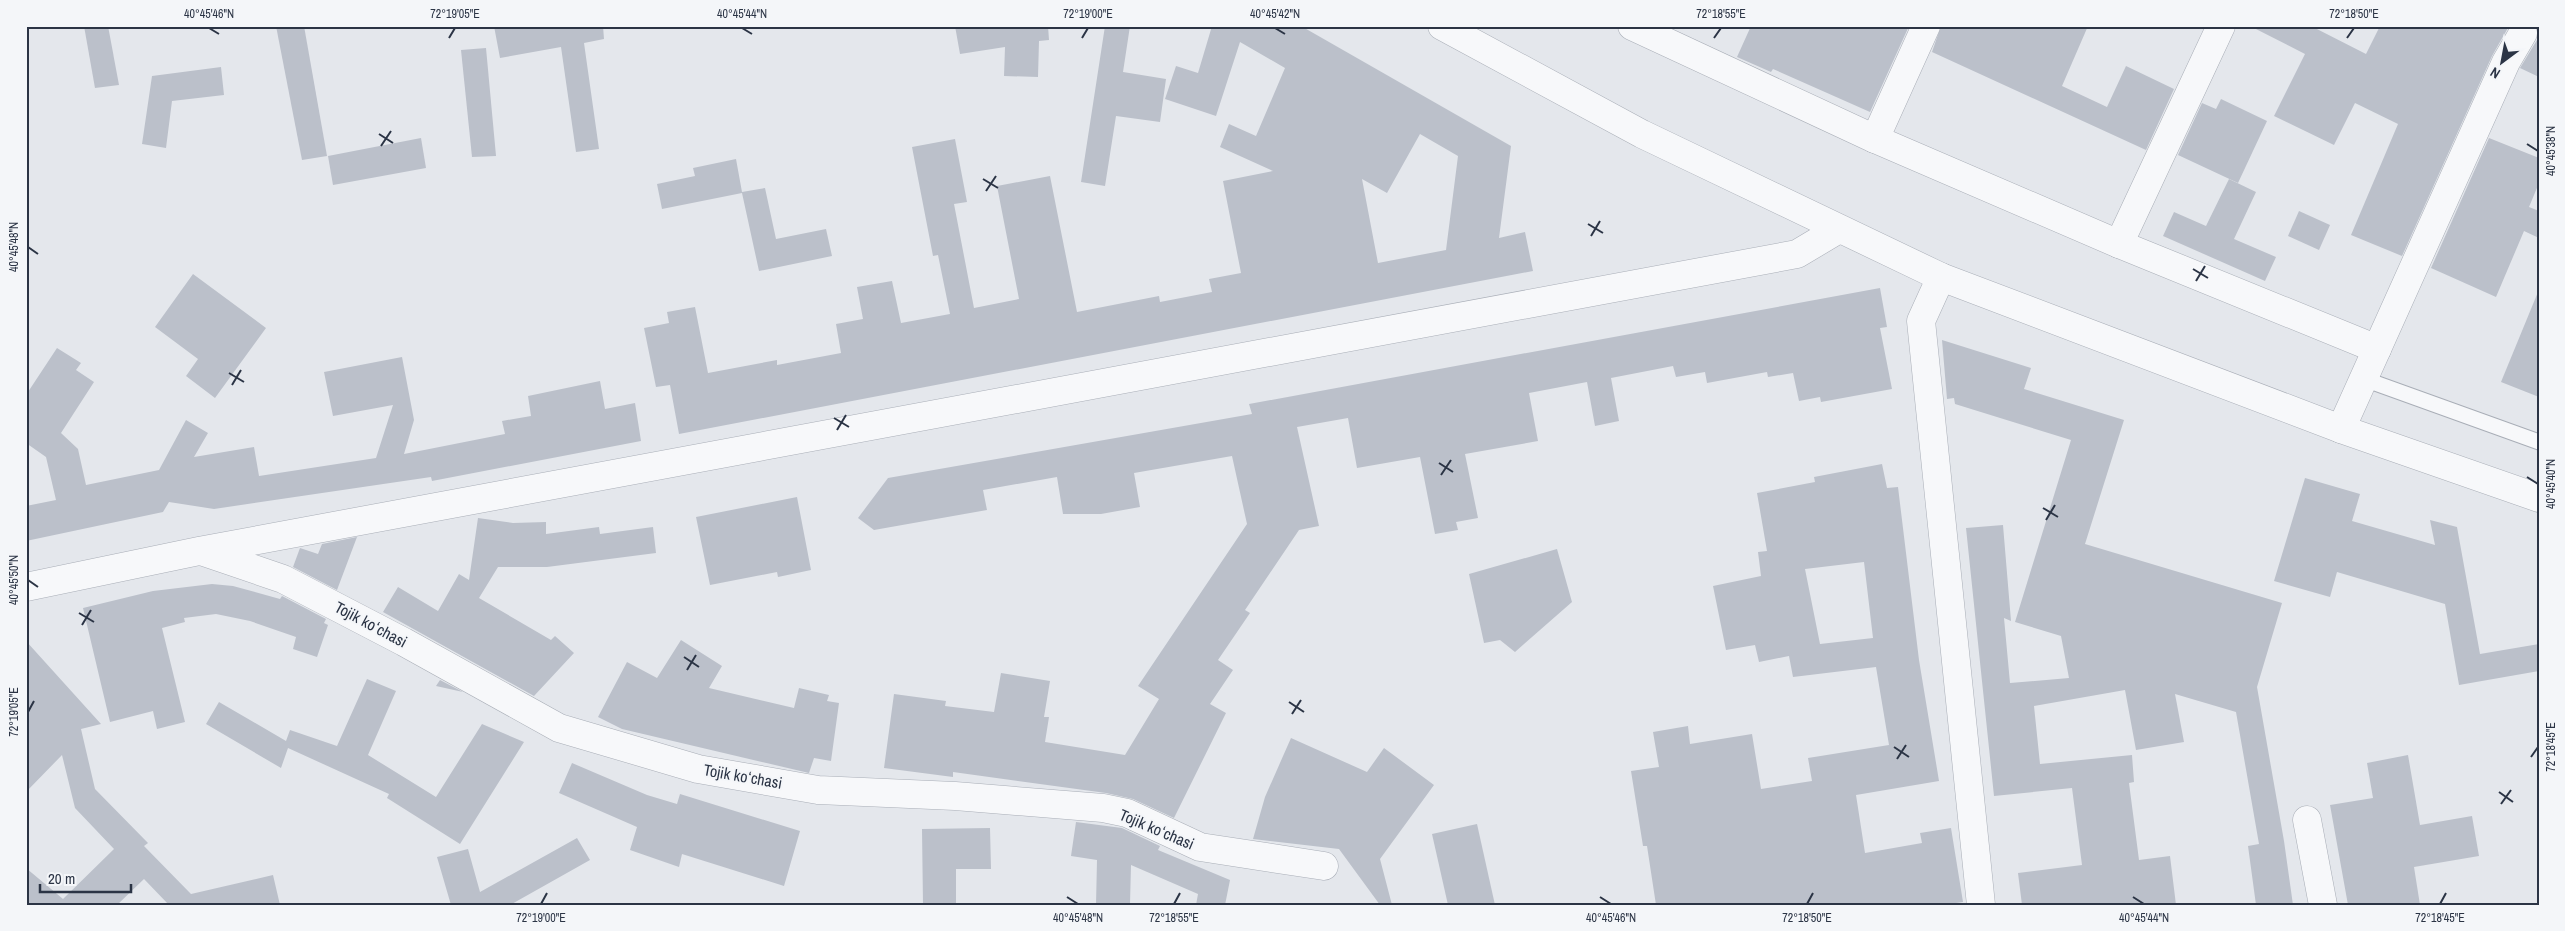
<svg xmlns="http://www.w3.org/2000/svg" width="2565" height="931" viewBox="0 0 2565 931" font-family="'Archivo Narrow',sans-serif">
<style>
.building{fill:#bbc0ca;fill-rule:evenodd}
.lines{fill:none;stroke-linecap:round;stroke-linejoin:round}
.service-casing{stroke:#a9aeb7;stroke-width:17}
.minor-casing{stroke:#a9aeb7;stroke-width:29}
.tertiary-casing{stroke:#a9aeb7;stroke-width:29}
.service{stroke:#f7f8fa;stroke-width:15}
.minor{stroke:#f7f8fa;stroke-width:28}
.tertiary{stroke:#f7f8fa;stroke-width:28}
.ticks{fill:none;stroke:#2b3445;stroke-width:2}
.labels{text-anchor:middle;stroke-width:4;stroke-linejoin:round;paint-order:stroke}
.street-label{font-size:16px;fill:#2b3445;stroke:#f4f6f9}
.neatline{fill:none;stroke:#2b3445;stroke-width:2}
.ticks-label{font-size:12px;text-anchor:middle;fill:#2b3445}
</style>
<rect width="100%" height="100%" fill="#e4e7ec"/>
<g class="building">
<path d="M84,26H108L119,85L95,88Z"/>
<path d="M276,26H304L327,156L302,160Z"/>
<path d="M494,26H603L604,39L584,43L599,149L576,152L561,47L500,58Z"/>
<path d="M955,26H1048L1049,40L1039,41L1038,77L1004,76L1005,47L960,54Z"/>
<path d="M1105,26H1130L1123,72L1166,79L1160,122L1116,116L1105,186L1081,182Z"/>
<path d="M1212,26H1301L1511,146L1499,238L1525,232L1533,271L679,434L670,385L656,387L644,328L669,323L667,312L695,307L708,373L777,360V365L841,353L836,324L863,319L857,287L892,281L901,323L950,314L938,255L933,256L912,147L955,139L967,202L954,204L974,308L1019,299L997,186L1050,176L1077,312L1159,296L1160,302L1212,292L1209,279L1241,273L1223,181L1273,171L1220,147L1229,124L1256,136L1285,68L1240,42L1216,116L1165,99L1176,66L1198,73ZM1420,134L1458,156L1446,250L1378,263L1362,179L1387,193Z"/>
<path d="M1751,26H1909L1870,112L1773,69L1771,72L1737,57Z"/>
<path d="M1941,26H2088L2062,86L2107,107L2126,66L2174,89L2146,150L1932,52Z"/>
<path d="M2250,26H2311L2366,54L2380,26H2509L2492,56L2402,256L2351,235L2398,124L2355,103L2334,145L2274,116L2305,54Z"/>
<path d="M2537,26H2539V77L2520,68L2537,40Z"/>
<path d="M486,48L496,156L472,157L461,50Z"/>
<path d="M221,67L224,95L172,101L166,148L142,144L152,76Z"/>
<path d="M2221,99L2267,121L2238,183L2178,155L2202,103L2216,109Z"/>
<path d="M421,138L426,168L333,185L328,156Z"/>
<path d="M2489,138L2539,158V183L2529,207L2539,211V238L2524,231L2496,297L2431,268Z"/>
<path d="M736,159L742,192L765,188L776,239L826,229L832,256L759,271L742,193L662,209L657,184L695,176L693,168Z"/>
<path d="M2229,179L2256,192L2234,239L2276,257L2265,281L2163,236L2174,212L2206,226Z"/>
<path d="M2299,211L2330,225L2319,250L2288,236Z"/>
<path d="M193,274L266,328L215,398L186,376L198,359L155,327Z"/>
<path d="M1880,288L1887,327L1880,328L1892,389L1821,402L1820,397L1799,401L1793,373L1768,377L1767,372L1707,383L1705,372L1676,377L1673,366L1611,378L1619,421L1595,426L1587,382L1529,393L1538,441L1465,454L1478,518L1456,522L1458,530L1435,534L1420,457L1357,468L1348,418L1297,427L1319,526L1299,530L1245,610L1250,613L1218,660L1233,670L1210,704L1226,713L1174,818L1133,799L1106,793L953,772V777L884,768L894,694L946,701L945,706L994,712L1001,673L1050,681L1044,717H1049L1045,742L1125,755L1159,699L1138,686L1247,524L1232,456L1134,473L1140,507L1101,514H1063L1057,477L983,490L987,510L874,530L858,518L888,478L1252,414L1249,404Z"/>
<path d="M2538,292H2539V397L2501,382Z"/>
<path d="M1942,340L2031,368L2024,389L2124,420L2085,544L2282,603L2257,687L2284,841L2293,905H2256L2248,846L2259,844L2236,712L2175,694L2184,742L2136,750L2125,690L2034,706L2040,764L2132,755L2134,782L2129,783L2139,860L2170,856L2176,905H2022L2018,873L2082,865L2072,788L1994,796L1966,528L2003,525L2011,621L2004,618L2010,683L2069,678L2061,636L2015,622L2071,440L1955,404L1954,398L1947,399Z"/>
<path d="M57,348L81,363L76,370L94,382L61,433L78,449L86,485L159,470L186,420L208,433L194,457L254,447L259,476L376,458L393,405L333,416L324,372L402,357L414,420L404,454L505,434L502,421L531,416L528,396L600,381L605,409L635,403L641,441L432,481L431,477L214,509L169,502L163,512L26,541V506L56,500L46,457L26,443V395Z"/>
<path d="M1882,464L1887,488L1898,487L1919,660L1939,781L1856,795L1865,853L1922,843L1920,833L1951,828L1963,902L1943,905H1656L1647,846H1643L1631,771L1659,767L1653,732L1688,726L1690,744L1752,734L1761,789L1812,781L1808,758L1889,745L1876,667L1793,677L1789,656L1759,662L1755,645L1726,650L1713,586L1761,576L1758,552L1767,551L1757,493L1815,482L1814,477ZM1864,562L1873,638L1820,644L1805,569Z"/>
<path d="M2305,478L2360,494L2352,521L2435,545L2430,520L2457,527L2480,654L2539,644V671L2459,685L2445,604L2337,572L2330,597L2274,581Z"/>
<path d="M797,497L811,570L778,577L777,572L710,585L696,517Z"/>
<path d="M478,518L513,523L546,522V534L599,527L600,534L653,527L656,553L547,567H498L479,598L551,640L555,636L574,653L534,696L383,612L398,587L438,611L459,574L469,580Z"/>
<path d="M357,537L337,590L293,567L300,548L318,554L322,544Z"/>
<path d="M1557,549L1572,602L1515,652L1500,640L1484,643L1469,574Z"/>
<path d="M212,584L233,586L280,599L282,596L326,619L324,623L328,625L317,657L293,649L296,637L250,621L216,614L184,618L185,622L162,628L185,722L157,729L153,711L110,722L83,608L153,591Z"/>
<path d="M681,640L722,666L709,688L794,708L799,688L829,695L827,701L839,703L831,761L814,758L809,773L622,729L598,717L627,662L657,678Z"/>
<path d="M26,641L101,724L81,729L95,789L148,843L144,846L191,894L273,875L280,905H169L144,879L117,905H26V868L63,899L114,849L75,808L62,755L26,792Z"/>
<path d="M367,679L396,691L368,755L436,797L482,724L524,742L460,844L387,798L389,794L288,748L281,768L206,724L219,702L286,741L290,730L337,746Z"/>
<path d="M440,680L463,692L436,686Z"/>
<path d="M1291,738L1367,772L1384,748L1434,785L1380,859L1392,905H1380L1339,849L1253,839L1265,797Z"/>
<path d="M2408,755L2420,825L2472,816L2479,856L2414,867L2420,905H2348L2330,805L2373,798L2367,763Z"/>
<path d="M572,763L647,795L677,804L680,794L800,831L784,886L682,854L679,867L630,850L637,827L559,793Z"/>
<path d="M1076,822L1122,828L1160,846L1158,850L1230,880L1225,905H1196L1198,894L1131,865L1130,904L1096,905L1097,860L1071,856Z"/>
<path d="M1477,824L1495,905H1448L1432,834Z"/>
<path d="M990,828L991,869H956V905H923L922,829Z"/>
<path d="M577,838L590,860L510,905H451L437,857L468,849L480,892Z"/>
</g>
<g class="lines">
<defs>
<path id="service" d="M2364,379L2539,442"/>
<g id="minor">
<path d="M1632,26L1875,139"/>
<path d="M1926,26L1875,139L2119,244L2377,349"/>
<path d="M2119,244L2221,26"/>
<path d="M1941,277L1921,321L1981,905"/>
<path d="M2341,429L2506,62L2523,33"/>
<path d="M201,551L283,579L404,642L559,728L698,769L818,790L955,796L1103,808L1127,813L1200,847L1324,866"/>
<path d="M26,587L199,551L1797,254L1839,229"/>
<path d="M2307,820L2323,905"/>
</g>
<path id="tertiary" d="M1442,26L1642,134L1941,277L2341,429L2539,498"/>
</defs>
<use href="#service" class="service-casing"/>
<use href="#minor" class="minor-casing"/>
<use href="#tertiary" class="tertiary-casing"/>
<use href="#service" class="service"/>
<use href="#minor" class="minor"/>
<use href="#tertiary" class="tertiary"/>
</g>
<path class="ticks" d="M209,28L219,34M742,28L752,34M1275,28L1285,34M449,38L455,28M1082,38L1088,28M1714,38L1721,28M2347,38L2354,28M379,134L393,143M2527,144L2538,151M381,146L391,131M983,179L998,188M986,191L996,176M1588,224L1603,233M1591,236L1600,221M28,247L38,254M2193,269L2208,278M2196,281L2205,266M229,373L244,382M232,385L241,370M834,418L849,427M837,430L846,415M1439,463L1453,472M1441,475L1451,460M2527,477L2538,484M2043,508L2058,517M2046,520L2055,505M28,580L38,587M79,613L94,622M82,625L91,610M684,657L699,667M687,670L696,655M1289,702L1304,712M28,712L34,701M1292,714L1301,700M1894,747L1909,757M2531,757L2538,747M1897,759L1906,745M2499,792L2513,802M2501,804L2511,790M1067,897L1078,904M1600,897L1611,904M2133,897L2144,904M541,904L547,893M1174,904L1180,893M1807,904L1813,893M2440,904L2446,893"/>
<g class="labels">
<g class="street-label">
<text transform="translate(371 624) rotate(28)" y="6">Tojik koʻchasi</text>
<text transform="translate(743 776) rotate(10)" y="6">Tojik koʻchasi</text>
<text transform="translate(1157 829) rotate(23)" y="6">Tojik koʻchasi</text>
</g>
</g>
<rect width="2565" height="931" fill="none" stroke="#f4f6f9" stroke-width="55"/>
<g transform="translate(2502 62) rotate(212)" stroke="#f4f6f9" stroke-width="4" paint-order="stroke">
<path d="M0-4L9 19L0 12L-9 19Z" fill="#2b3445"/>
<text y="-8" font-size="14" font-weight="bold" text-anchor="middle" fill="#2b3445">N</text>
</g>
<path d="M40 884v8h91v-8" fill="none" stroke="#2b3445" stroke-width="2.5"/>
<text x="48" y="884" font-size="15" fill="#2b3445" stroke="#f4f6f9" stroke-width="4" paint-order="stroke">20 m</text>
<rect x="28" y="28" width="2510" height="876" class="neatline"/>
<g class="ticks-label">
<text x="209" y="18">40°45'46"N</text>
<text x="455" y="18">72°19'05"E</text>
<text x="742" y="18">40°45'44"N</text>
<text x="1088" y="18">72°19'00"E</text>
<text x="1275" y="18">40°45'42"N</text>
<text x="1721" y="18">72°18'55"E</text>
<text x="2354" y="18">72°18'50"E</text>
<text transform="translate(2551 151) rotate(-90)" y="4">40°45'38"N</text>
<text transform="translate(14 247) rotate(-90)" y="4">40°45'48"N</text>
<text transform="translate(2551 484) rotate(-90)" y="4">40°45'40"N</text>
<text transform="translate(14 580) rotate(-90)" y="4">40°45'50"N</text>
<text transform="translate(14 712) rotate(-90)" y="4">72°19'05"E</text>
<text transform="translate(2551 747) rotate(-90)" y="4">72°18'45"E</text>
<text x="541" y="922">72°19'00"E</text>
<text x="1078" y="922">40°45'48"N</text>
<text x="1174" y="922">72°18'55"E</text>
<text x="1611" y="922">40°45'46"N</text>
<text x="1807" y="922">72°18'50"E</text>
<text x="2144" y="922">40°45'44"N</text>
<text x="2440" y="922">72°18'45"E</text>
</g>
</svg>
